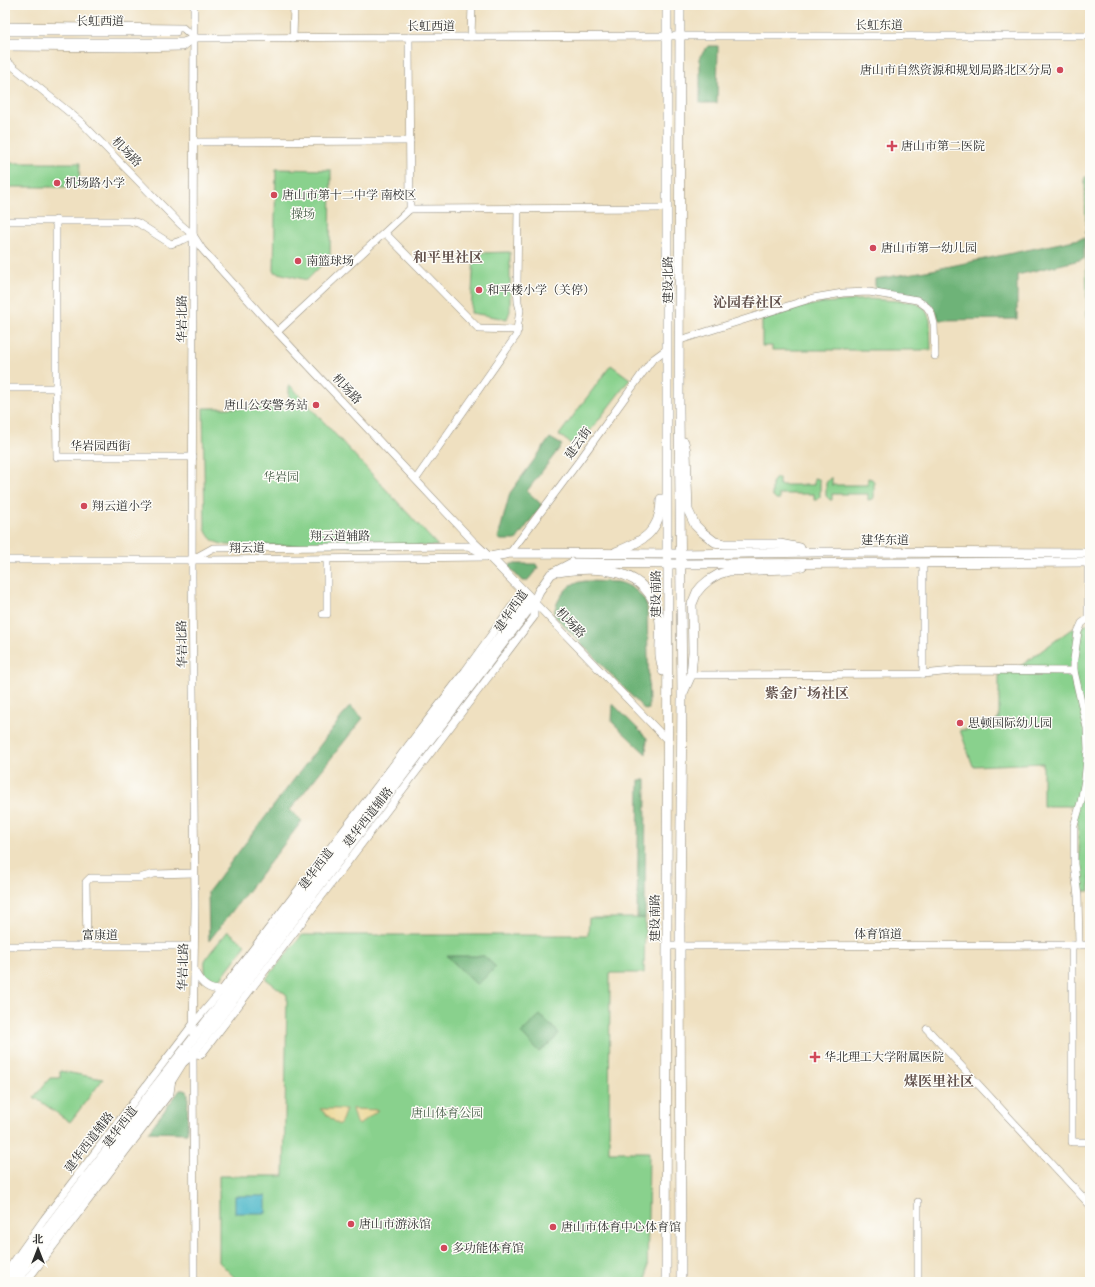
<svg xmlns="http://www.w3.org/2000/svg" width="1095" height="1287" viewBox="0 0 1095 1287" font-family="Vollkorn,'Noto Serif SC',serif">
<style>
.green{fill:#89d18d;stroke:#5a7e5c}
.forest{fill:#6eb378;stroke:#4c6f52}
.sand{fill:#eeda9e;stroke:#8c8264}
.water{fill:#4cb7c9;stroke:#3c717a}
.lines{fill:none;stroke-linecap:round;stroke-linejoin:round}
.minor-casing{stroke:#8d8676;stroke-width:8}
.major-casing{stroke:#8d8676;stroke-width:10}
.minor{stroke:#fff;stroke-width:7}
.major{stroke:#fff;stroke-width:9}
.poi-dot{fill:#d1495b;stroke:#fdfcf7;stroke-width:1.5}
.labels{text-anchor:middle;stroke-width:3;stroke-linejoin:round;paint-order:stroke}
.street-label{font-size:12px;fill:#2b2b2b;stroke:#fdfcf7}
.poi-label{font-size:12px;fill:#2b2b2b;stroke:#fdfcf7;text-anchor:start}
.park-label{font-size:12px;fill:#475d48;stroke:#fdfcf7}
.quarter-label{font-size:14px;font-weight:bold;fill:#62514c;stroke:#fdfcf7}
</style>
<rect width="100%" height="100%" fill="#fdfcf7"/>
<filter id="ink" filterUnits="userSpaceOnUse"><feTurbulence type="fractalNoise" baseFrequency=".025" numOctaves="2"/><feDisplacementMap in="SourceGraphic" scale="8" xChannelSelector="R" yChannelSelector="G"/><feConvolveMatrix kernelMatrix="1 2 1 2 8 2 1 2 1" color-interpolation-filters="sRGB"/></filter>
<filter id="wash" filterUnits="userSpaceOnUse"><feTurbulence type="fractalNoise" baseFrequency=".012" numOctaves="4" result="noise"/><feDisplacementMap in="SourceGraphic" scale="16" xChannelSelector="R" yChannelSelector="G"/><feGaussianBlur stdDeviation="0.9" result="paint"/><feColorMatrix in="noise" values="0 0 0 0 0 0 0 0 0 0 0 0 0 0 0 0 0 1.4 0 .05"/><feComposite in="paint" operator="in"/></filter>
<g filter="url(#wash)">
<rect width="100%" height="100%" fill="#efe0c0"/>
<g class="green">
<path d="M6,163H80L79,187H6Z"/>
<path d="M276,169L331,170L330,257L307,280L274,272Z"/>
<path d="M1085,177H1090V319L1087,318Z"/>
<path d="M510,252V311L507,319L471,313L474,253Z"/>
<path d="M869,299L914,302L925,308L930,320L931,350H772V346H762V320L802,307L823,303Z"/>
<path d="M611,365L630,379L577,448L559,435Z"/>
<path d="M289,384L438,546L227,545C215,543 209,540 205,528L203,408H289Z"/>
<path d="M776,478H779V485H814V478L819,479L820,482V497L816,500H814V494H779V500H776L772,496V483Z"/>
<path d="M830,478H832V485H867L868,478L872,479L874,482V497L873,499L868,500V494H832V500H830L826,496V483Z"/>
<path d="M1090,622V891H1081L1078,825L1073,806H1043V763L973,766L960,730L987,729L999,718V672L1011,673L1070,630L1089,624Z"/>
<path d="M589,918H645L644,973H610L609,1152H649L647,1282H239L219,1262V1176H284L287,995L266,979L302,935H588Z"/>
<path d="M228,931L246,945L221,978C207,987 205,981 205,968C205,964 204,961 206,959C212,949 221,940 228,931Z"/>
<path d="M60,1071L103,1079L70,1122L34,1097L50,1078H60Z"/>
</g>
<g class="forest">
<path d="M708,46H718L717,103H700V56Z"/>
<path d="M1084,238V259L1017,275V319L939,320L935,309L928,301L875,292V279L932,270Z"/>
<path d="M550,438L562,445L527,491L542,505L516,540H501L498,538L510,493Z"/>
<path d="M511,564H536L538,568L527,581H522L509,567Z"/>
<path d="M585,581L618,582C631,585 642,593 647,606L649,709L645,710L554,615C555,603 564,588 575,583C578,582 582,582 585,581Z"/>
<path d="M613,704L647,738L646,754L612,722Z"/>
<path d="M350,706L363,718L290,810L302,821L209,941L208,892Z"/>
<path d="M639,780H646L645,918H637Z"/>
<path d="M447,956H484L496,967L477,985Z"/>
<path d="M540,1015L559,1033L553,1041L539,1052L521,1033Z"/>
<path d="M180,1090H184L187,1091L188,1094L187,1133L148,1132L177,1094Z"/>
</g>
<g class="sand">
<path d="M320,1109H346L342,1120L339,1125Z"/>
<path d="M352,1109L378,1110L359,1125L355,1120Z"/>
</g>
<rect class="water" x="235" y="1196" width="31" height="17"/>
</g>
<g filter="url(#ink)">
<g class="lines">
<defs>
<g id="minor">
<path d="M5,26L183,28L194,38"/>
<path d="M5,32H176"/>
<path d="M471,37L472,5"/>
<path d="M293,38L294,5"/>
<path d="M5,42H183L194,38H219L667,36H1090"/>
<path d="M5,47L131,48L183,47L189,42"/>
<path d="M5,60L81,122L180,224L193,235L202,249L277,332L473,541L490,557"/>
<path d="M194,142L410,141"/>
<path d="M410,209L666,208"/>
<path d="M56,220V388"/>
<path d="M5,221H130L138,223L171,244L183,240L193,235"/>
<path d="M385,233L479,329L518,330"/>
<path d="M1090,316V280"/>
<path d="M277,332L410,209L409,37"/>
<path d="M680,340L813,298L843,293L869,292L917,300L927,307L931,313L934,324L935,356"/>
<path d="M5,388H56L57,457H193"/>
<path d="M416,479L516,336L520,310L518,302L517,285L518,208"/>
<path d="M510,553L582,457L652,360L667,349"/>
<path d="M193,559L213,548L468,546L486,555"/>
<path d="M5,560H206L490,557"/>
<path d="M923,563V674"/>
<path d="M534,602L667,740"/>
<path d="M323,614H327V559"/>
<path d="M691,675L923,674L962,670L1074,671"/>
<path d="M1072,945V1142H1090"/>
<path d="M1079,945L1078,896L1074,864V826L1081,802L1085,779L1088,749L1087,728L1074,671V659L1078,632L1082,623L1088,619V562"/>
<path d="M5,946H194"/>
<path d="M87,946L86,882L90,878H139L154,874L194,873"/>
<path d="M667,946L1090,945"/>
<path d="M195,972C202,985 209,991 225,990"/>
<path d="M927,1029L1090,1205"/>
<path d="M193,1040L195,904L192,577L194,5"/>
<path d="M193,1050L194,1282"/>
<path d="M193,1053L201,1055L534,617V602"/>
<path d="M918,1202V1282"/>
<path d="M5,1274L44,1219L193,1024L221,991L272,924L465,671L517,599L529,598"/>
<path d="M26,1282L170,1093L172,1079"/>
</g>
<g id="major">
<path d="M680,5L679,410L682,696L680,927L681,1282"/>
<path d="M684,442L686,451L688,510L695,525L702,532L715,542L724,544H780L800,548"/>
<path d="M616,552C643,541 661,532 661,499"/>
<path d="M490,557L510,553L680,554L817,552L1090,553"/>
<path d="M490,557L533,601"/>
<path d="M558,572C599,565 648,568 659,616C662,629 659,643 660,656C661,661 662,666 663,671"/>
<path d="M683,693L691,675L693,652L692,604L697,592L702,586L709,580L719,574L729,571L789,569L802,566"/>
<path d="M6,1282L153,1090L231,990L529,598"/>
<path d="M16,1282L172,1079L182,1063L193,1053L534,602L539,591L551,574L572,563L681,564L1090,562"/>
<path d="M666,1282L668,564L667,554V5"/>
</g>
</defs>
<use href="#minor" class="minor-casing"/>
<use href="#major" class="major-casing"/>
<use href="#minor" class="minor"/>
<use href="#major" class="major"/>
</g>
</g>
<g class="poi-dot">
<circle cx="1060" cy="70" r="4"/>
<path d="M890 140h4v4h4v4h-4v4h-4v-4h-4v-4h4z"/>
<circle cx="57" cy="183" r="4"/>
<circle cx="274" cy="195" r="4"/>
<circle cx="873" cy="248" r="4"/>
<circle cx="298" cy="261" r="4"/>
<circle cx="479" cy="290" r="4"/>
<circle cx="316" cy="405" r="4"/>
<circle cx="84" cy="506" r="4"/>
<circle cx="960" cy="723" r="4"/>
<path d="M813 1051h4v4h4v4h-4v4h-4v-4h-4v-4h4z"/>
<circle cx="351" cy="1224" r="4"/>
<circle cx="553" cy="1227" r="4"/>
<circle cx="444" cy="1248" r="4"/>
</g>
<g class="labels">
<g class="street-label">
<text x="100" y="25">长虹西道</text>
<text x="879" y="29">长虹东道</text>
<text x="431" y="30">长虹西道</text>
<text transform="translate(127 152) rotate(46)" y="4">机场路</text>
<text transform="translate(668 280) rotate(-90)" y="4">建设北路</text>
<text transform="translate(182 319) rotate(-90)" y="4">华岩北路</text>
<text transform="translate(347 389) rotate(47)" y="4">机场路</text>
<text transform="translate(578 443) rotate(-54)" y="4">建云街</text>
<text x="100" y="450">华岩园西街</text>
<text x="340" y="540">翔云道辅路</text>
<text x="885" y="544">建华东道</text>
<text transform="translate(247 548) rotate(-1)" y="4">翔云道</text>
<text transform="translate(656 594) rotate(-90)" y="4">建设南路</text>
<text transform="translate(511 611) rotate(-55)" y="4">建华西道</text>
<text transform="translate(571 623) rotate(46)" y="4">机场路</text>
<text transform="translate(182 644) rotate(-91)" y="4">华岩北路</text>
<text transform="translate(368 817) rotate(-52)" y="4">建华西道辅路</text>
<text transform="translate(316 869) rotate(-53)" y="4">建华西道</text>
<text transform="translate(655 918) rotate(-90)" y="4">建设南路</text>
<text x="878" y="938">体育馆道</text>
<text x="100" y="939">富康道</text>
<text transform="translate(183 967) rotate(-89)" y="4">华岩北路</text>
<text transform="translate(120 1127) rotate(-53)" y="4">建华西道</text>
<text transform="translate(89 1142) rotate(-53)" y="4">建华西道辅路</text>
</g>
<g class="poi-label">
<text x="1052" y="74" text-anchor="end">唐山市自然资源和规划局路北区分局</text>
<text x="901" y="150">唐山市第二医院</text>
<text x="65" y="187">机场路小学</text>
<text x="282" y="199">唐山市第十二中学 南校区</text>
<text x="881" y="252">唐山市第一幼儿园</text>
<text x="306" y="265">南篮球场</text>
<text x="487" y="294">和平楼小学（关停）</text>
<text x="308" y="409" text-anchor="end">唐山公安警务站</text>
<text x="92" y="510">翔云道小学</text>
<text x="968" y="727">思顿国际幼儿园</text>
<text x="824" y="1061">华北理工大学附属医院</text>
<text x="359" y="1228">唐山市游泳馆</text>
<text x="561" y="1231">唐山市体育中心体育馆</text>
<text x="452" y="1252">多功能体育馆</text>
</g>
<g class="park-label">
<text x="303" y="218">操场</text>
<text x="281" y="481">华岩园</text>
<text x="447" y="1117">唐山体育公园</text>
</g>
<g class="quarter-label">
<text x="448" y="262">和平里社区</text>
<text x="748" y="307">沁园春社区</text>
<text x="807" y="698">紫金广场社区</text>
<text x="939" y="1086">煤医里社区</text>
</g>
</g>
<rect width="1095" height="1287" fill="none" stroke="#fdfcf7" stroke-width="20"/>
<g transform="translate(38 1249)" stroke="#fdfcf7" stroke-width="3" paint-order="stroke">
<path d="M0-3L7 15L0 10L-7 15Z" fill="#2b2b2b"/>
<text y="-6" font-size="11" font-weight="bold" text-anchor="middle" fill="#2b2b2b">北</text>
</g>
</svg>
